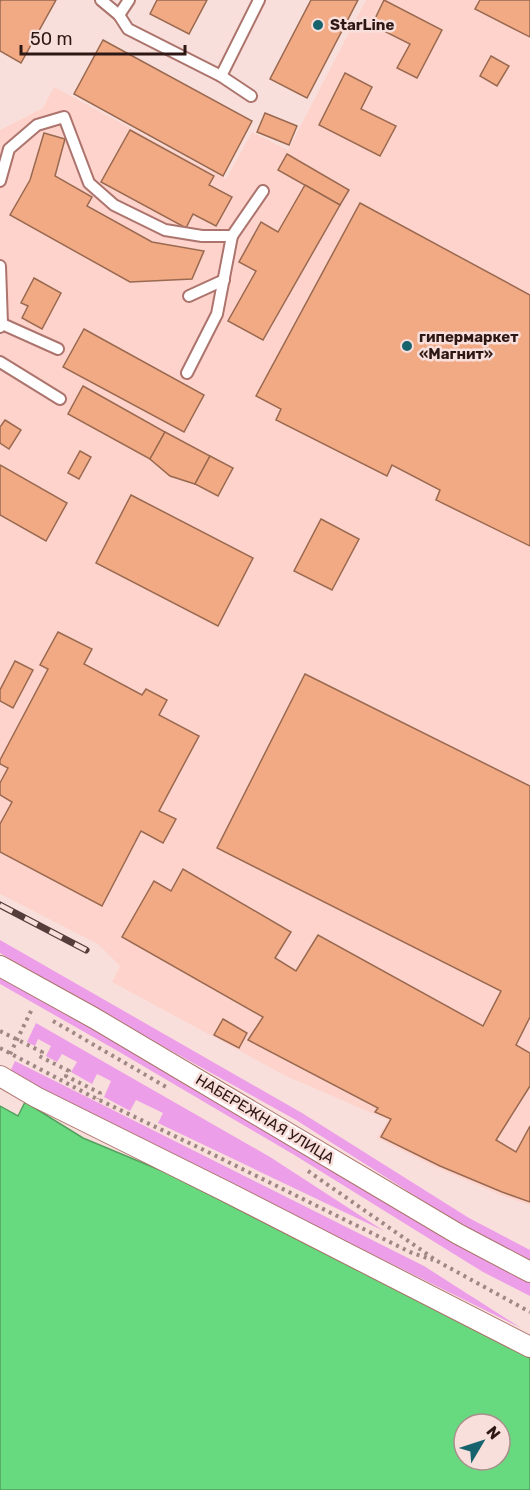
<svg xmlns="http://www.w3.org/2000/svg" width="530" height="1490" viewBox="0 0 530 1490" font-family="Rubik,sans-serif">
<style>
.built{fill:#fdd3cc}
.green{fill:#ec9fe8}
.water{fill:#67da7f;stroke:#56a05f;stroke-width:1.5;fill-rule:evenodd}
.building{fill:#f2aa85;stroke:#996950;stroke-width:1.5}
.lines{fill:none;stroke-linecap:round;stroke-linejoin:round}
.lane-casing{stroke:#ac746c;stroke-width:14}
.street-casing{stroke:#ac746c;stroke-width:22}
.path{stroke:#9f8783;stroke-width:4;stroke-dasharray:3 4.5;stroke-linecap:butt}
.lane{stroke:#fff;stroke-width:10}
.street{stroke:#fff;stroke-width:20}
.rail-casing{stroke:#543d3a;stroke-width:7}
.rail{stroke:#f9dfdb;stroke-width:4.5;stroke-dasharray:14;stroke-linecap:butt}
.poi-dot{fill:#16636d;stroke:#f9dfdb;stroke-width:2}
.labels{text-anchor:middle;stroke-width:5;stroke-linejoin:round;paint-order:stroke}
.poi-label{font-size:15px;font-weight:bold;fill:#2e1815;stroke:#f9dfdb;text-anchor:start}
.street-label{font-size:15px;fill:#2e1815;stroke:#f9dfdb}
</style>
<rect width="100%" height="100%" fill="#f9dfdb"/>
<path class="built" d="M366,0H530V1205L500,1195L433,1166L377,1138L388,1120L286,1076L112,982L120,966L98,944L0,894V130L43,108L54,87L226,179L252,132L288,150Z"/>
<g class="green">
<path d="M0,940L302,1113L469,1218L530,1250V1260L464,1227L296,1120L92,1007L0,953Z"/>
<path d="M0,973L302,1148L485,1260L530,1283V1296L483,1272L296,1156L116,1050L0,984Z"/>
<path d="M36,1023L270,1157L384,1231L158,1123L163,1113L136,1100L130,1111L104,1097L111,1081L97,1074L92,1084L71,1072L77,1062L62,1054L57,1062L46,1056L51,1046L38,1039L35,1046L27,1042Z"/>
<path d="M15,1061L424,1266L521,1328L9,1074Z"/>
</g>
<path class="water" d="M25,1102L83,1138L167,1173L530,1358V1490H0V1106L18,1116ZM464,1424H500V1460H464Z"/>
<g class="building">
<path d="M1,0H56L21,63L0,51V2Z"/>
<path d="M157,0H207L189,34L150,14Z"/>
<path d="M311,0H358L307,98L270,79Z"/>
<path d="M384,0L442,30L417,78L397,68L410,44L372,25Z"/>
<path d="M480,0H530V37L475,9Z"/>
<path d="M103,40L252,121L223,176L74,94Z"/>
<path d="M491,56L509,66L497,86L480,76Z"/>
<path d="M345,73L372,87L361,109L396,126L380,156L319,125Z"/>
<path d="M265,113L297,126L289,145L257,132Z"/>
<path d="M130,130L214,176L209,185L232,197L216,226L193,214L186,228L101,182Z"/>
<path d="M44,133L65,139L55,176L92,197L87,206L152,242L204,251L192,279L130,282L10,215L30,180Z"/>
<path d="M287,154L349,190L340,205L278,170Z"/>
<path d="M305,185L340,205L263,340L228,321L256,271L239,262L261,222L278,232Z"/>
<path d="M360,203L530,295V546L436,500L440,490L392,465L387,476L276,420L281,409L256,396Z"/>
<path d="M34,278L61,293L42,329L22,318L28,306L21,303Z"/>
<path d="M84,329L204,395L184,432L63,367Z"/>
<path d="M83,386L165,432L150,459L68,414Z"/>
<path d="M5,420L21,430L9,449L0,443V427Z"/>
<path d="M165,432L210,456L195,484L170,476L150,459Z"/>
<path d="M80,451L91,457L79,479L68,473Z"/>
<path d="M210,456L233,468L218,496L195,484Z"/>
<path d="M0,465L67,503L46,541L0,515Z"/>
<path d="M131,495L253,558L218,626L96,563Z"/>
<path d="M321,519L359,539L332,590L294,571Z"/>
<path d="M58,632L92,649L84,664L142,695L146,689L167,700L159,715L199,736L159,811L176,819L163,843L141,831L102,906L0,852V824L12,802L0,795V783L8,768L0,764V760L48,669L40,665Z"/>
<path d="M15,661L33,670L13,708L0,701V690Z"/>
<path d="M305,674L530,786V1017L516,1045L530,1053V1086L496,1140L516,1152L530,1126V1202L502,1192L440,1166L381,1137L391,1119L375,1112L378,1108L248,1040L263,1017L122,937L154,881L171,891L183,869L291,932L275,958L296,971L318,935L483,1026L501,991L217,848Z"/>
<path d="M223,1019L247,1033L239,1048L214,1035Z"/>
</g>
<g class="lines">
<defs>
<g id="lane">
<path d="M101,0L119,15L128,29L221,76L251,96"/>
<path d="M119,15L129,0"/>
<path d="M221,76L259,0"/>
<path d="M0,181L9,149L37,125L64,117L89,183L114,205L165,230L202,236H232L263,191"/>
<path d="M0,266L2,324L0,327"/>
<path d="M189,296L224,280"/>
<path d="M0,323L58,349"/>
<path d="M0,362L60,399"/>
<path d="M187,373L217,314L232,236"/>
</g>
<g id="street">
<path d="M0,966L94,1018L458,1234L530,1272"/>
<path d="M0,1076L36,1097L225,1191L530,1347"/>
</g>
</defs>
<use href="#lane" class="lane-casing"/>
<use href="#street" class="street-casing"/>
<g class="path">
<path d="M53,1021L168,1088"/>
<path d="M0,1031L42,1052L39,1056L69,1071L66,1076L100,1093L98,1099"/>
<path d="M0,1048L91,1096L210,1153L410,1252L433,1260"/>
<path d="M10,1054L32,1009"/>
<path d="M308,1171L437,1261L530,1312"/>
</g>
<use href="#lane" class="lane"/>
<use href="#street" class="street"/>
<defs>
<path id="rail" d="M0,905L86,950"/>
</defs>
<use href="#rail" class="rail-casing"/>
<use href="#rail" class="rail"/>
</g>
<g class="poi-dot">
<circle cx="318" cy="25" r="6"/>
<circle cx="407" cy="346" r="6"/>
</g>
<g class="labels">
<g class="poi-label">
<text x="330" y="30">StarLine</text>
<text x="419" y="342">гипермаркет<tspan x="419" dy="17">«Магнит»</tspan></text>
</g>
<g class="street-label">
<text transform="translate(265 1119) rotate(31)" y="5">НАБЕРЕЖНАЯ УЛИЦА</text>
</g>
</g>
<g transform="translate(482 1442) rotate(51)"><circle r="28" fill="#f9dfdb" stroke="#a88f8c" stroke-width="1.5"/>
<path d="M0-4.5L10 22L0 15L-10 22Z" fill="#16636d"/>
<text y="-9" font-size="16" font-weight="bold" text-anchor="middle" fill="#2e1815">N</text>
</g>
<path d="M21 45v9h164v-9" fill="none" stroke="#2e1815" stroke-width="3"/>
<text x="30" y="45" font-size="18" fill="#2e1815" stroke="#f9dfdb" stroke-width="4.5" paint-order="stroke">50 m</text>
</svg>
